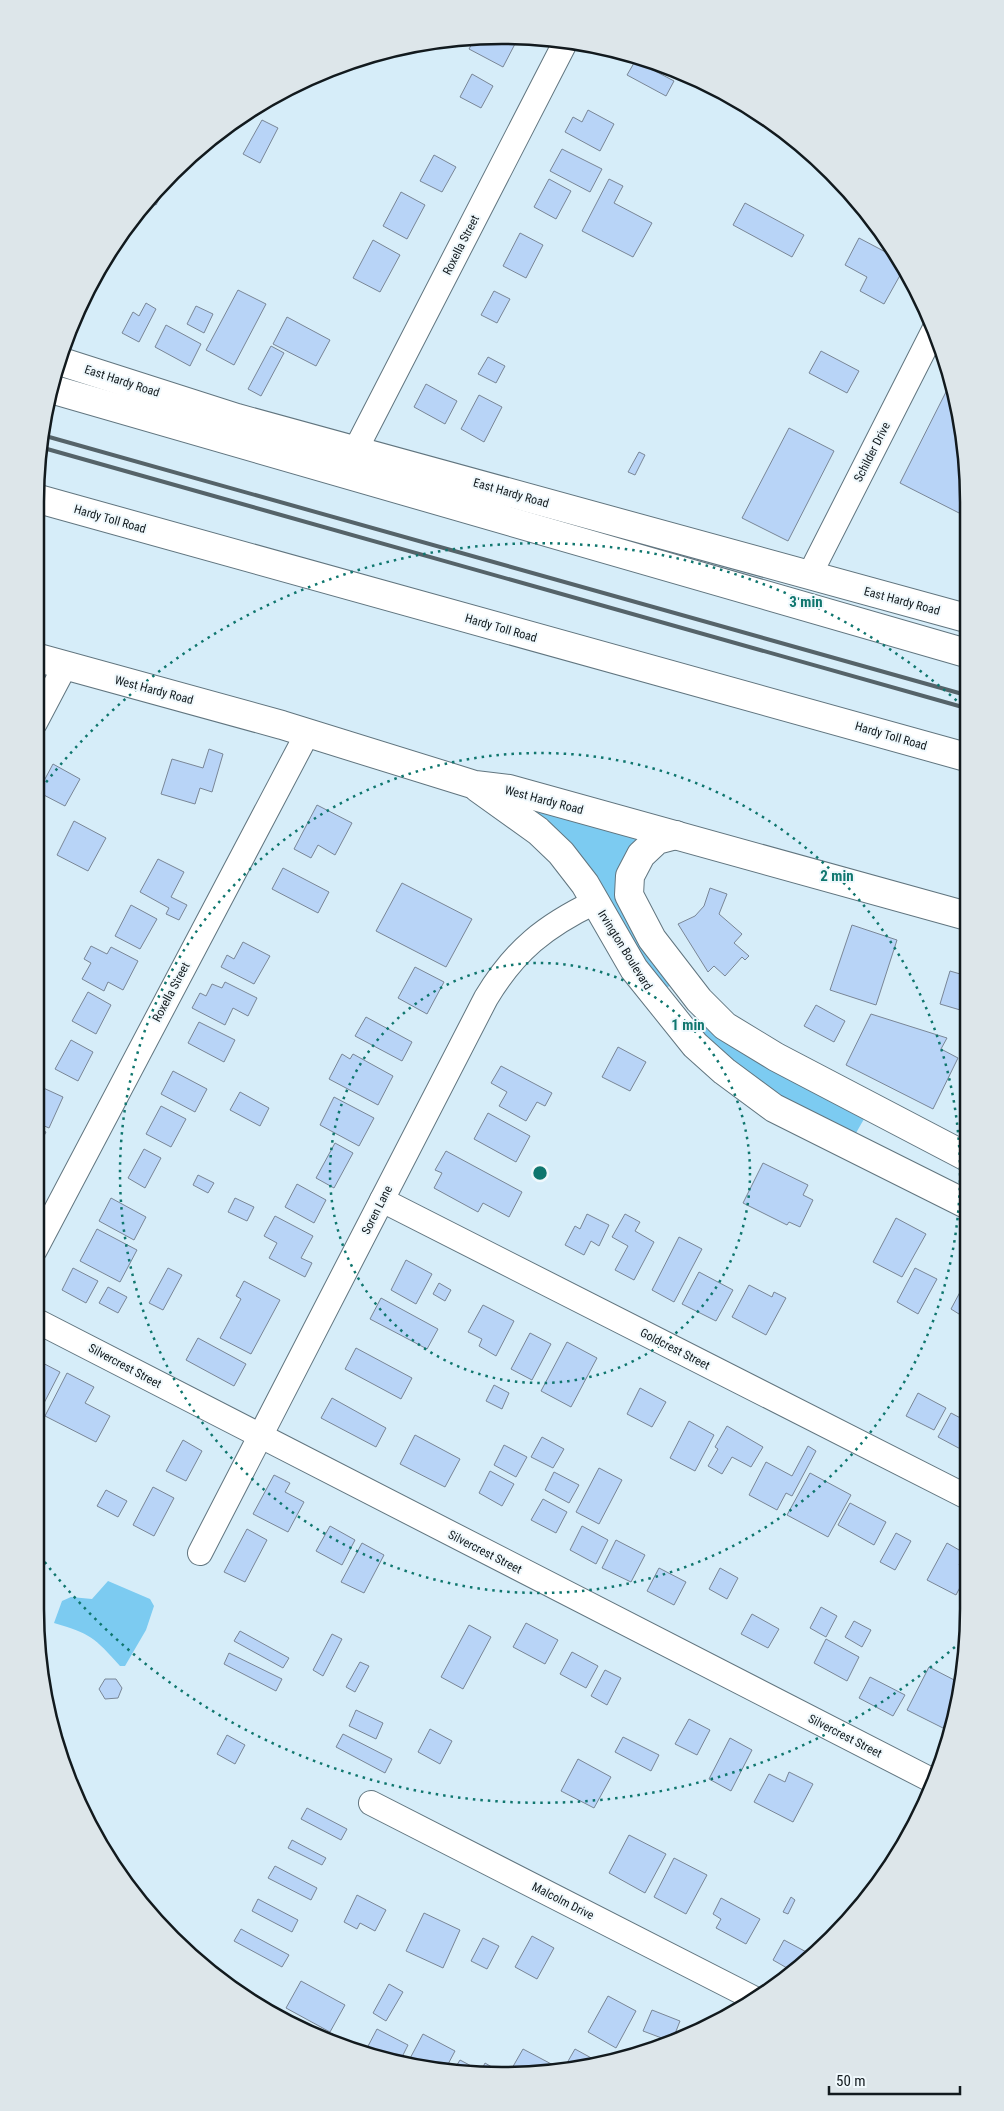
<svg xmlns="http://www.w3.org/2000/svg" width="1004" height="2111" viewBox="0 0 1004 2111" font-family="'Roboto Condensed',sans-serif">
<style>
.green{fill:#7ccbf1}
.building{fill:#b8d4f7;stroke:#798696}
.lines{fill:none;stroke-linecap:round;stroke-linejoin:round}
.minor-casing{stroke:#61757f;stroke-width:26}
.major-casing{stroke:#61757f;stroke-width:30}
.highway-casing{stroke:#61757f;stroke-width:30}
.minor{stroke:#fff;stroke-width:24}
.major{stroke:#fff;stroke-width:28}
.highway{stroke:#fff;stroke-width:28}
.rail{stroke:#556369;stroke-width:4}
.ring{fill:none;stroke:#0f766e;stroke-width:2.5;stroke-dasharray:2.5 5}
.labels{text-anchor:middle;stroke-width:4;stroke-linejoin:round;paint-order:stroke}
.street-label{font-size:12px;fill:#121a1e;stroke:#eff8fc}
.rim{fill:none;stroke:#121a1e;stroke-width:2.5}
.centre{fill:#0f766e;stroke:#eff8fc;stroke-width:2.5}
.ring-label{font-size:15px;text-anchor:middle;font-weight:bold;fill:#0f766e;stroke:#eff8fc;stroke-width:4;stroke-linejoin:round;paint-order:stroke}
</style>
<rect width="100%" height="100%" fill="#d6edf9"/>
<g class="green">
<path d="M537,808L636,835L638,842L630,853L671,985L663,990L533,814Z"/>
<path d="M702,1019L837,1099L864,1119L856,1133C792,1115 744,1071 695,1028Z"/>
<path d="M108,1581L150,1599L154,1606L146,1630L125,1666H120C94,1637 91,1634 54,1623L62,1601L71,1597L92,1599Z"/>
</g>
<g class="building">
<path d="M503,35L516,42L503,67L469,49L475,38Z"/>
<path d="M618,52L659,64L655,71L674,81L666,96L627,75L634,63L617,54Z"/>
<path d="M472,74L493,86L481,108L460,97Z"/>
<path d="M588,110L614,124L600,151L565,132L573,117L582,122Z"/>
<path d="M262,120L278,128L260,163L243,154Z"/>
<path d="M562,149L602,169L590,192L550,171Z"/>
<path d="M434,155L456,167L442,192L420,181Z"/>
<path d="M166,179L169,180L156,205L148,201Z"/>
<path d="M549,179L571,191L556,219L534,207Z"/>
<path d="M609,179L623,186L614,203L652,223L633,257L582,231Z"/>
<path d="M401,192L425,205L407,239L383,226Z"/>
<path d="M745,203L804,235L792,257L733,225Z"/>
<path d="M880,230L888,245L876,238Z"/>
<path d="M520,233L543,245L526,278L503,266Z"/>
<path d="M859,238L895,257L903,270L884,304L860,291L867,277L845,265Z"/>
<path d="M373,240L400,255L380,292L353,278Z"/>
<path d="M238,290L266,304L234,365L206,350Z"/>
<path d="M494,291L510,299L497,323L481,315Z"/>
<path d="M146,303L156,309L139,342L122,333L133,312L139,316Z"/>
<path d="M196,306L213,314L204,333L187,324Z"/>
<path d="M287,317L330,340L316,366L273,344Z"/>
<path d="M166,325L201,344L190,366L155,347Z"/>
<path d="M271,346L284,353L261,396L248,389Z"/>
<path d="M821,351L859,371L847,393L809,373Z"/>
<path d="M488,357L505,366L496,383L478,374Z"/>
<path d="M426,384L457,401L445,424L414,407Z"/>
<path d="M950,384L965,441V516L900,483Z"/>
<path d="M479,395L502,407L484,442L461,429Z"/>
<path d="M789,428L834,451L788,541L742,518Z"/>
<path d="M639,452L645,455L635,475L628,472Z"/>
<path d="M209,749L223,754L212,792L200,788L195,804L161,794L172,759L203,768Z"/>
<path d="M53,764L80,779L65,806L38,792Z"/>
<path d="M317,805L352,823L335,855L318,845L311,858L294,849Z"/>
<path d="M74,821L106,838L88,871L57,855Z"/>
<path d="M158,859L184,872L171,897L187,905L179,920L166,914L169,908L140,892Z"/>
<path d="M35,860L44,864L35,881Z"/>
<path d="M283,868L329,892L318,913L272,889Z"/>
<path d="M402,883L472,919L446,967L376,931Z"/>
<path d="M710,888L727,894L719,914L742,934L734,943L749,956L745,960L742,957L725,976L714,966L708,972L678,924L695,916L704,906Z"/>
<path d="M131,905L157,919L140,949L115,936Z"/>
<path d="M852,925L897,940L876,1005L830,990Z"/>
<path d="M243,942L270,956L254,984L221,967L227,955L234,959Z"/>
<path d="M91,946L107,954L111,947L138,961L123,990L108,982L104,991L82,979L91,963L84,959Z"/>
<path d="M415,967L444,982L427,1014L398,998Z"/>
<path d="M950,971L967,976V1012L940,1004Z"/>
<path d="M225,982L257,998L248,1016L233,1008L225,1025L192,1008L200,993L206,996L212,984L222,988Z"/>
<path d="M88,992L111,1005L96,1034L72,1021Z"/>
<path d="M816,1005L845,1021L834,1042L804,1026Z"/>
<path d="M871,1014L947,1038L941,1049L958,1058L933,1109L846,1065Z"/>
<path d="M366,1017L412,1042L402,1061L355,1036Z"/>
<path d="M199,1022L235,1040L224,1062L188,1043Z"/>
<path d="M71,1040L93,1052L78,1081L55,1069Z"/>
<path d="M618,1047L646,1062L630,1091L602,1077Z"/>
<path d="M342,1054L350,1059L353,1054L393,1076L378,1105L329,1079Z"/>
<path d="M501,1066L552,1093L545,1106L537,1102L526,1121L499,1106L507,1092L491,1083Z"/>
<path d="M173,1071L207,1089L195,1112L161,1094Z"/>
<path d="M39,1086L63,1097L49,1128L35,1122V1095Z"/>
<path d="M240,1092L269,1108L260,1126L230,1110Z"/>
<path d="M334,1097L374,1118L359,1146L320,1125Z"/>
<path d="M161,1106L186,1119L171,1147L146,1134Z"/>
<path d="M488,1113L530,1136L516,1162L474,1139Z"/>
<path d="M35,1127L46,1132L35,1153Z"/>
<path d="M335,1143L353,1153L334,1188L316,1178Z"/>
<path d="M144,1149L161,1158L145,1188L128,1178Z"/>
<path d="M446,1151L522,1192L509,1217L483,1203L478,1212L434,1188L442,1173L435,1170Z"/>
<path d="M763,1163L808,1185L803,1195L813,1200L800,1227L789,1222L787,1225L743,1203Z"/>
<path d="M198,1175L214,1183L208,1193L193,1185Z"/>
<path d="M297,1184L326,1200L314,1223L285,1207Z"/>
<path d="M111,1198L146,1217L134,1240L99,1221Z"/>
<path d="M235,1198L254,1207L247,1221L228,1212Z"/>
<path d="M587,1214L609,1225L599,1246L591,1241L584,1255L565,1245L575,1226L580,1229Z"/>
<path d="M625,1214L640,1222L635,1231L654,1242L634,1280L615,1270L628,1246L612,1237Z"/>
<path d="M275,1216L313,1236L301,1258L312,1263L305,1277L269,1258L277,1243L264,1236Z"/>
<path d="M896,1218L926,1234L902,1277L873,1262Z"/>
<path d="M97,1229L137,1250L120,1282L80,1261Z"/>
<path d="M679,1237L702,1249L674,1302L652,1290Z"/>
<path d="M406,1260L432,1274L416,1304L391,1290Z"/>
<path d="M73,1268L98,1281L86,1303L62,1290Z"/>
<path d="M168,1268L182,1275L163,1310L149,1303Z"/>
<path d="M915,1268L937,1279L918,1314L897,1302Z"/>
<path d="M699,1272L733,1290L716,1321L682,1304Z"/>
<path d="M967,1279L968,1305L965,1303L959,1314L951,1309Z"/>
<path d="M244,1281L280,1300L251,1354L220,1338L241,1299L236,1296Z"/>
<path d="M439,1283L451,1290L445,1301L433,1294Z"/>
<path d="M749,1285L772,1297L774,1292L786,1298L766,1335L732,1317Z"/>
<path d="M108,1287L127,1297L118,1313L99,1303Z"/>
<path d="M381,1298L438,1329L427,1349L370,1319Z"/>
<path d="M483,1305L514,1321L496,1356L479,1346L482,1339L468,1332Z"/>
<path d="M530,1333L551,1344L532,1380L511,1369Z"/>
<path d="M198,1338L246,1364L234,1386L186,1360Z"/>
<path d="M567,1342L597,1358L571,1407L541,1391Z"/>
<path d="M356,1348L412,1378L401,1399L345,1369Z"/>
<path d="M35,1359L60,1372L43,1405L35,1400Z"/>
<path d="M67,1373L94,1387L85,1403L110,1416L96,1442L45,1416Z"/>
<path d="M494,1385L509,1393L502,1409L486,1401Z"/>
<path d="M640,1388L666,1402L652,1427L627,1414Z"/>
<path d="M918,1393L946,1408L934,1430L906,1416Z"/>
<path d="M332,1398L386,1428L376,1447L321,1418Z"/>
<path d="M951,1413L968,1422V1453L938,1437Z"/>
<path d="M689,1421L714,1435L695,1471L670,1458Z"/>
<path d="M727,1426L763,1447L751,1467L732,1457L722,1474L708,1466L718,1449L715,1447Z"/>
<path d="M415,1435L460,1459L445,1487L400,1464Z"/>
<path d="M542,1437L564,1449L553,1468L531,1457Z"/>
<path d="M183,1440L202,1451L186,1481L166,1471Z"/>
<path d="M504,1445L527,1457L516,1477L494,1465Z"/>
<path d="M808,1446L816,1451L792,1496L786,1493L777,1510L749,1495L766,1462L792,1476Z"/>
<path d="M599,1468L622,1480L599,1524L576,1512Z"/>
<path d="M490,1471L514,1484L502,1506L479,1493Z"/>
<path d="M554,1472L579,1485L569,1503L545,1490Z"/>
<path d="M810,1473L851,1495L828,1537L787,1515Z"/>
<path d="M274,1475L290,1483L285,1492L304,1502L288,1532L253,1514Z"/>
<path d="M153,1487L174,1498L154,1536L133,1525Z"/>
<path d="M106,1490L127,1501L118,1517L97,1506Z"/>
<path d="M543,1499L567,1512L556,1533L531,1520Z"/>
<path d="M850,1503L886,1522L874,1545L838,1525Z"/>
<path d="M330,1526L355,1540L342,1565L316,1551Z"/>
<path d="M582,1526L608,1540L596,1564L570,1550Z"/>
<path d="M247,1529L267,1540L245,1582L224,1572Z"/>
<path d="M896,1533L911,1541L895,1570L880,1562Z"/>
<path d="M616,1540L645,1555L631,1582L602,1568Z"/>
<path d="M362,1543L384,1555L364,1593L341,1582Z"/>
<path d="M947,1543L966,1554L959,1565L969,1570L956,1595L927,1580Z"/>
<path d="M659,1568L686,1582L674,1605L647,1591Z"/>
<path d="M720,1568L738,1578L727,1599L709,1589Z"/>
<path d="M821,1607L837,1616L826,1637L810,1628Z"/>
<path d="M752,1614L779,1629L768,1648L741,1634Z"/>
<path d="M854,1621L871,1630L862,1647L845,1637Z"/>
<path d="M526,1623L558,1640L545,1664L513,1647Z"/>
<path d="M469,1625L491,1637L463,1689L441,1677Z"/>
<path d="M240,1631L289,1658L283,1668L234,1641Z"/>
<path d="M332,1634L342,1639L323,1676L313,1670Z"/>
<path d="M826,1639L859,1657L847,1681L814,1663Z"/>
<path d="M572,1652L598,1666L586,1688L560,1674Z"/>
<path d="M229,1653L282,1679L276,1691L224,1664Z"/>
<path d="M360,1662L369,1666L355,1692L346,1687Z"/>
<path d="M929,1667L962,1684L961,1692L943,1728L907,1710Z"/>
<path d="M605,1670L621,1678L607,1705L591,1696Z"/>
<path d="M870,1677L905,1695L893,1716L859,1698Z"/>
<path d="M105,1679H116L122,1688L118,1698L105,1699L99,1689Z"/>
<path d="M356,1710L383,1723L376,1739L349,1726Z"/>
<path d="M689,1719L710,1730L697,1755L675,1744Z"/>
<path d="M430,1729L452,1741L440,1764L418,1752Z"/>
<path d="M343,1734L392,1759L385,1773L336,1747Z"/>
<path d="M227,1735L245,1745L235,1764L217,1754Z"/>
<path d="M623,1737L659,1755L651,1771L615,1752Z"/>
<path d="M730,1738L752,1750L731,1791L709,1779Z"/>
<path d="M578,1759L611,1777L594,1808L561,1791Z"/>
<path d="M789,1772L813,1784L793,1822L754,1802L769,1774L785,1782Z"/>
<path d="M307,1808L347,1829L341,1840L301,1819Z"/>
<path d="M629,1835L666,1854L645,1893L609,1873Z"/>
<path d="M292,1840L326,1858L322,1865L288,1848Z"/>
<path d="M674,1858L707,1875L686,1914L654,1897Z"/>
<path d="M275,1866L317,1888L311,1900L268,1878Z"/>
<path d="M357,1895L386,1910L375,1931L360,1923L357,1929L344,1922Z"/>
<path d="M791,1897L795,1900L788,1914L783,1912Z"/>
<path d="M721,1898L760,1919L746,1944L716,1928L721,1919L713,1914Z"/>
<path d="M258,1899L298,1920L292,1932L252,1911Z"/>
<path d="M424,1913L460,1930L443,1968L406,1951Z"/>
<path d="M241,1929L289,1955L282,1967L234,1941Z"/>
<path d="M532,1936L554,1948L537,1979L515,1967Z"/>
<path d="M483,1938L499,1946L487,1969L471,1961Z"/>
<path d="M784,1940L812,1955L794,1972L773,1960Z"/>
<path d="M301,1981L345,2005L330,2032L286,2008Z"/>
<path d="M389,1984L403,1992L386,2021L373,2013Z"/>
<path d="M608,1996L636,2011L616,2048L588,2032Z"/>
<path d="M652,2010L680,2021L673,2039L667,2040L643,2031Z"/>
<path d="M377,2029L408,2045L399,2063L366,2050Z"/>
<path d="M423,2034L455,2051L446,2068L413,2067L407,2064Z"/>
<path d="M523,2049L557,2067L554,2072L511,2070Z"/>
<path d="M575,2049L595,2060L594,2063L576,2068L567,2063Z"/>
<path d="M460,2060L477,2069L455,2068Z"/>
<path d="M485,2063L497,2070L482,2069Z"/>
</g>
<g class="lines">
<defs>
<g id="minor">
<path d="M356,449L566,41"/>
<path d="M809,576L935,328"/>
<path d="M35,723L65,666"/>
<path d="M382,1200L969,1498"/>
<path d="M35,1250L307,734"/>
<path d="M35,1320L935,1782"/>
<path d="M200,1553L486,998C515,950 545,926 595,902"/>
<path d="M371,1803L755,1999"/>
</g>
<g id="major">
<path d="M59,361L237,418L966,618"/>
<path d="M35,657L282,725L475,785L509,789L967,916"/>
<path d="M478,788L538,831L561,853L585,884L634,969L695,1045L724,1071L774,1108L968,1205"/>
<path d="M676,835L657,840L641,855L630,876L629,895L652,939L699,1000L725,1026L776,1057L967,1157"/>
</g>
<g id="highway">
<path d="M51,389L966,653"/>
<path d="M35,498L966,757"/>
</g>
</defs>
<use href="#minor" class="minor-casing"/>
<use href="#major" class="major-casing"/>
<use href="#highway" class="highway-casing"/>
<use href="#minor" class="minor"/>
<use href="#major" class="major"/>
<use href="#highway" class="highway"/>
<g class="rail">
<path d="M42,435L966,695"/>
<path d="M40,447L966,708"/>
</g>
</g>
<g class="ring">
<circle cx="540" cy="1173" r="210"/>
<circle cx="540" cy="1173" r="420"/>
<path d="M966 1637A630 630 0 0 1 37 1552M37 794A630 630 0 0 1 966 709"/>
</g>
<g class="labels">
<g class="street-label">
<text transform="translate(461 245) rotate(-63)" y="4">Roxella Street</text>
<text transform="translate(122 381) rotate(18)" y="4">East Hardy Road</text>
<text transform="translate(872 452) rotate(-63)" y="4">Schilder Drive</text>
<text transform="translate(511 493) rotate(16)" y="4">East Hardy Road</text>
<text transform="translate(110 519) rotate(16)" y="4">Hardy Toll Road</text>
<text transform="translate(902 601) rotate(15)" y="4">East Hardy Road</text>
<text transform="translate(501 628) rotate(16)" y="4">Hardy Toll Road</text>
<text transform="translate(154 690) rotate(15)" y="4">West Hardy Road</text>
<text transform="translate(891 736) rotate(16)" y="4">Hardy Toll Road</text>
<text transform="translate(544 800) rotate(15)" y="4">West Hardy Road</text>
<text transform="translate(625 950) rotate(58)" y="4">Irvington Boulevard</text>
<text transform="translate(171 992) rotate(-62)" y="4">Roxella Street</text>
<text transform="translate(377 1210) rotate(-63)" y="4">Soren Lane</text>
<text transform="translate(675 1349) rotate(27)" y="4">Goldcrest Street</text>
<text transform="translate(125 1366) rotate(28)" y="4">Silvercrest Street</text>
<text transform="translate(485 1552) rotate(27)" y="4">Silvercrest Street</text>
<text transform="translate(845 1736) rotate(27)" y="4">Silvercrest Street</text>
<text transform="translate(563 1901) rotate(27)" y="4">Malcolm Drive</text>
</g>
</g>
<path d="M0 0H1004V2111H0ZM502 44H502A458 458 0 0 1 960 502V1609A458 458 0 0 1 502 2067H502A458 458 0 0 1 44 1609V502A458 458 0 0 1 502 44Z" fill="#dde6ea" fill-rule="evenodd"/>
<path class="rim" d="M502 44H502A458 458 0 0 1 960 502V1609A458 458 0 0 1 502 2067H502A458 458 0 0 1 44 1609V502A458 458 0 0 1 502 44Z"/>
<circle cx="540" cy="1173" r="8" class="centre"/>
<g class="ring-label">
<text x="806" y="607">3 min</text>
<text x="837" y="881">2 min</text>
<text x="688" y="1030">1 min</text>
</g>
<path d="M829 2086v8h131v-8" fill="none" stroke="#121a1e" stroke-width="2.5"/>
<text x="836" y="2086" font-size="15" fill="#121a1e" stroke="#eff8fc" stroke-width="4" paint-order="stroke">50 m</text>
</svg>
